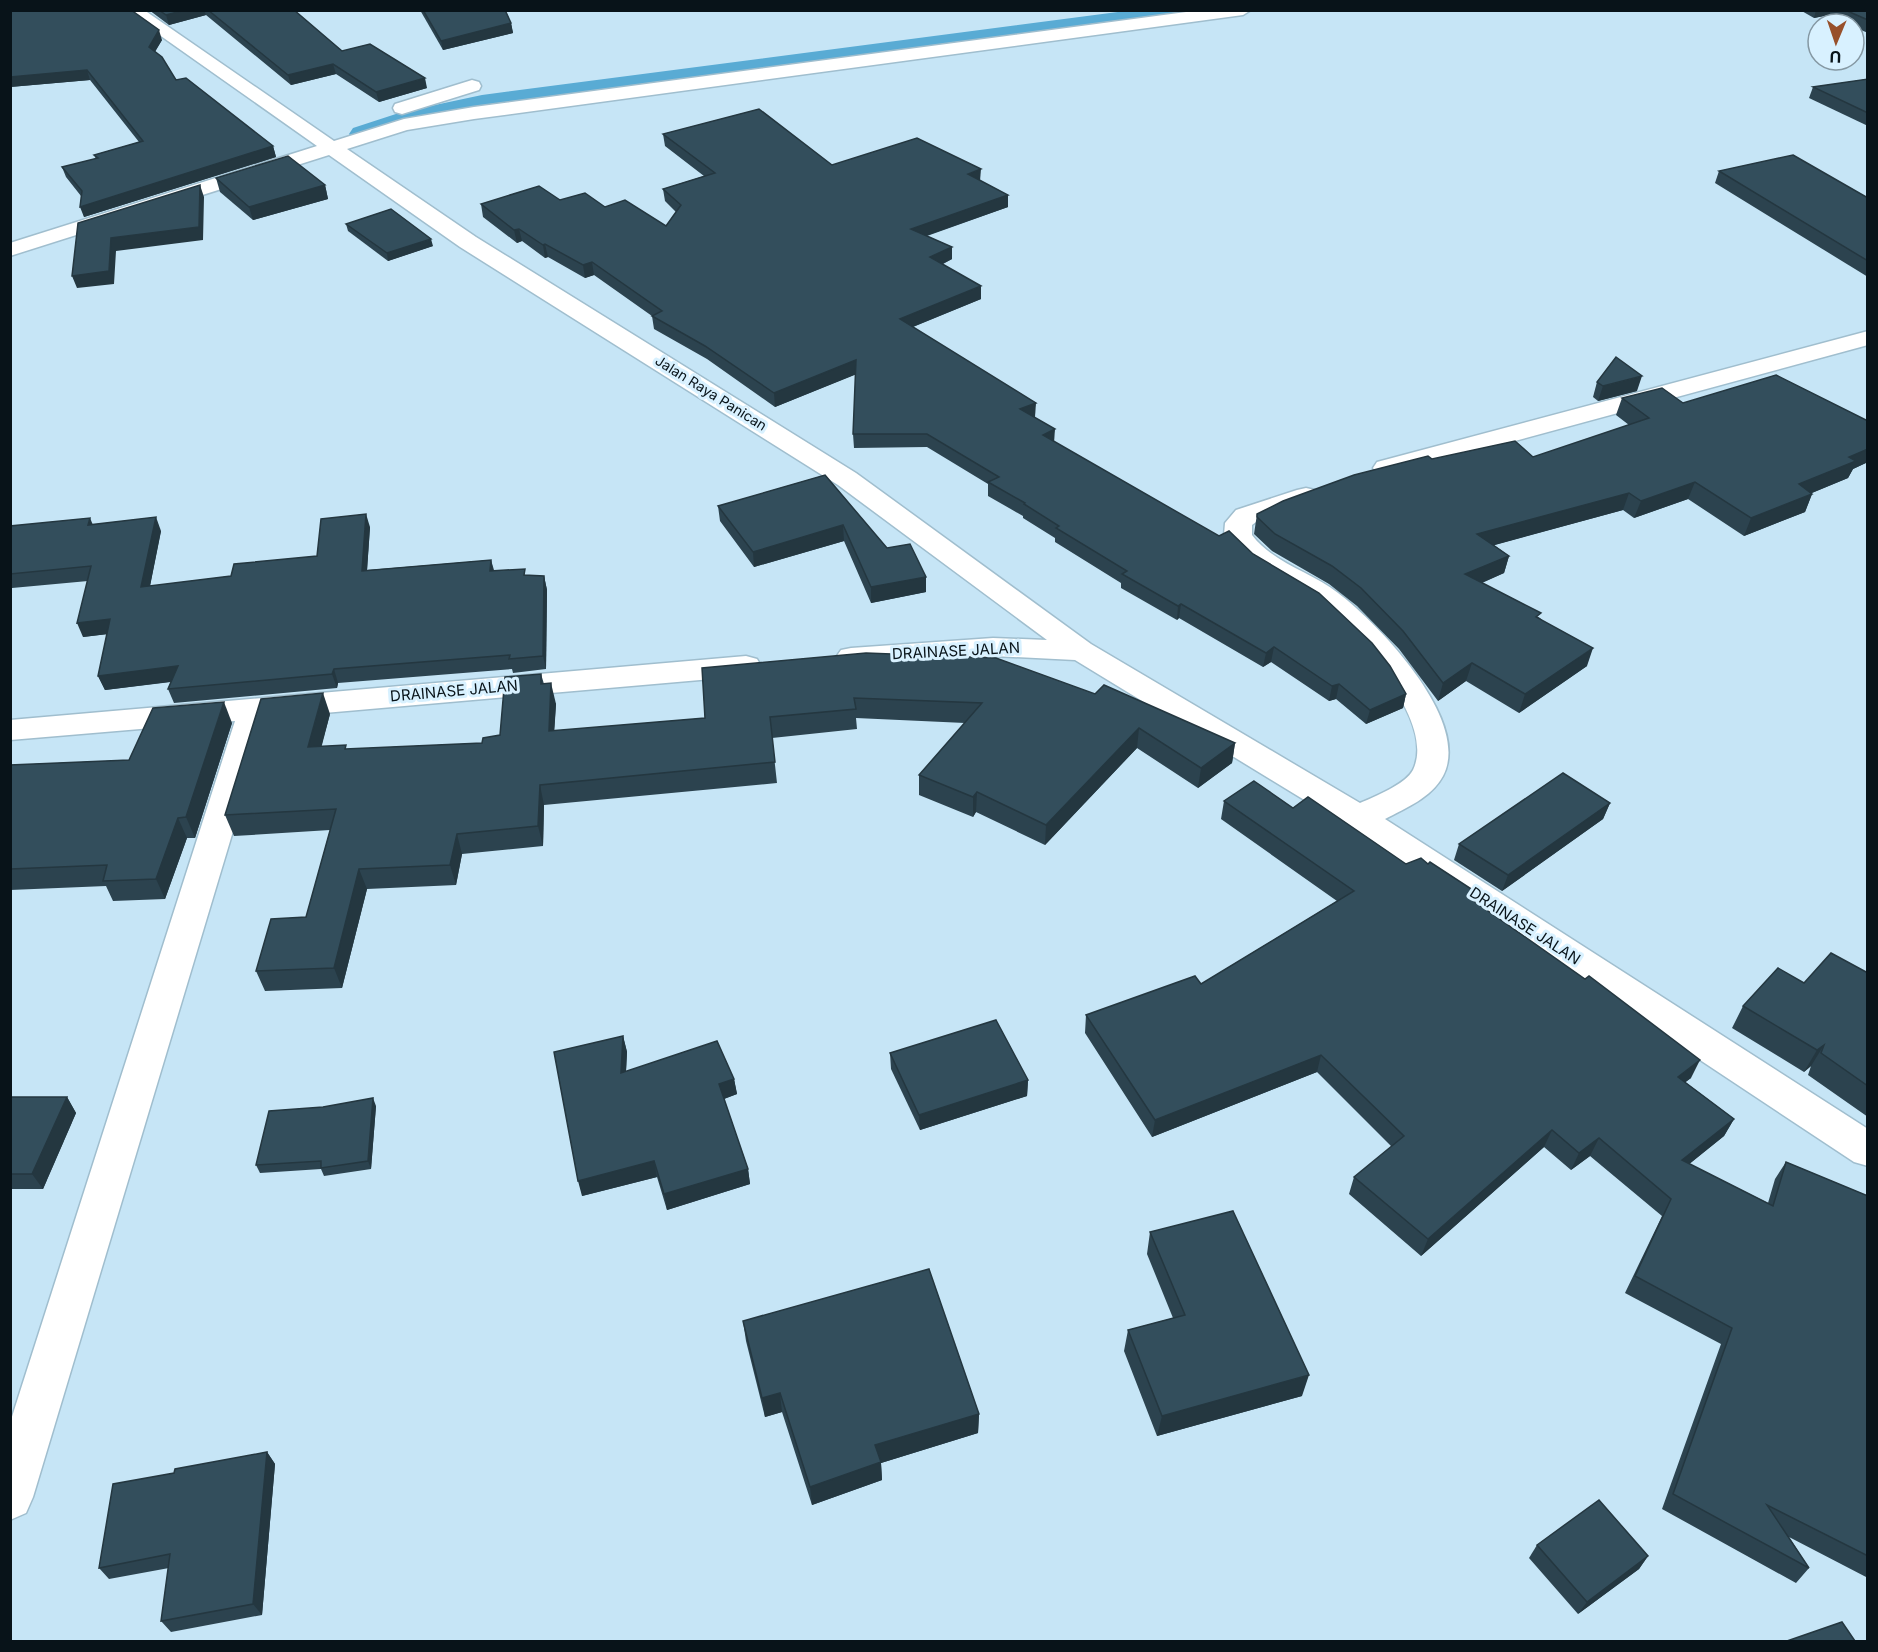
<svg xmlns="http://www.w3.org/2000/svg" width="1878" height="1652" viewBox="0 0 1878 1652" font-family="Inter,sans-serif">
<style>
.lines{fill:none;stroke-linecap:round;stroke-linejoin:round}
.canal{fill:#59abd4;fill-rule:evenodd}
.minor-casing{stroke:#a0bece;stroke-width:3}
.minor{fill:#fff;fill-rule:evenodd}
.wall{fill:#2c434f}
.shaded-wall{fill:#243740}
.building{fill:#334e5c;stroke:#243740;stroke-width:1.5}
.labels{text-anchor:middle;stroke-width:6;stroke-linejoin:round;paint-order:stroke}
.far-street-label{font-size:14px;fill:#081319;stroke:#d8f1ff}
.street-label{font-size:15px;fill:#081319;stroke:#d8f1ff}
</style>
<rect width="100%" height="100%" fill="#c6e5f6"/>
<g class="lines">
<path class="canal" d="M1133,10H1204L1200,15L1192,17L482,111L419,125L363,142L353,140L349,134L353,128L402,112L482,95Z"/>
<defs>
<g id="minor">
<path d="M124,10H144L334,141L404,119L474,107L1201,10H1251L1243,15L474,119L407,130L347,149L476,237L856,473L1091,644L1360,803C1374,797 1406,784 1413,770C1437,720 1354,633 1318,605C1283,578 1251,574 1224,535L1225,523L1236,510L1297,490L1306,488L1315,490L1319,496L1315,502L1256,522L1252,525V535C1273,563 1311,572 1338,593C1379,624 1472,721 1443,776C1431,798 1406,808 1385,819L1868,1129V1166L1854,1162L1347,826L1075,660L993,656L851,666L841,664L836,657L841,650L851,648L993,638L1047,640L838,485L460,247L329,155L10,256V243L317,146Z"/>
<path d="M472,80L479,82L481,86L479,90L402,114L395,112L393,108L395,104Z"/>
<path d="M1868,331V345L1386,476L1377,474L1373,468L1377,462Z"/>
<path d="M746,656L757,659L761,666L757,673L746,676L267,718L33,1497L26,1513L10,1520V1423L235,721L10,740V720Z"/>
</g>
</defs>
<use href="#minor" class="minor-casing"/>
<use href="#minor" class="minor"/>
</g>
<g class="wall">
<path d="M10,10L162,40L155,52L176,80L273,146L276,157L84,217L81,196L66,177L62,167L96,159L94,155L139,142L90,80L10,87Z"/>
<path d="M149,10H294L342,51L427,88L379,102L336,74L291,85L206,15L169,25Z"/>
<path d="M420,10H505L511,23L513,33L443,50Z"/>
<path d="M1800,10H1868V33L1854,27V24H1848L1829,15L1814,18Z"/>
<path d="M1868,79V126L1809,98L1813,87Z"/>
<path d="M663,134L832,165L980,180L1008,207L927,236L952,247V259L943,264L981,299L913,327L1035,417H1034L1054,442L1406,694L1403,708L1366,724L1336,699L1329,701L1271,662L1263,667L1179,618L1177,620L1121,588V583L1055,542V538L1023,518V516L988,496V484L927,447L854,448L853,434L856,374L775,407L707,359L654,329L652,316L594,275L585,278L548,257L545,258L522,241L517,243L483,217L481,204L560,200L605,207L666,226L676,212L665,201L663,189L704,176L665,146Z"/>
<path d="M1719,171L1868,198V277L1715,183Z"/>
<path d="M216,178L325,185L328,199L253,220L220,192Z"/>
<path d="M346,224L433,246L388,261L348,231Z"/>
<path d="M1597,382L1637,391L1598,401L1593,397Z"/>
<path d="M1622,398L1683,403L1868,421V462L1853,469L1848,478L1812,493V494L1805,512L1744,536L1688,499L1634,518L1623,510L1494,545L1509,556L1504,573L1482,583L1540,618L1587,666L1519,713L1466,681L1438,701L1399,649L1357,606L1329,584L1272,551L1254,534L1257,514L1432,459L1533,457L1629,425L1616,415Z"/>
<path d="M825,475L887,548L926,577V592L871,603L844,541L754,567L720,521L718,506Z"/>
<path d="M93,524L161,531L150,586L231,576L317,556L370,527L367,570L491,560L494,570L526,575L544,576L547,590L546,669L513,673L512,669L338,683L337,688L174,703L168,689L171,682L105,690L98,676L107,634L83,637L88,581L12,588L10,591V526Z"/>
<path d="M702,668L1095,694L1235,743L1232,763L1198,788L1137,748L1045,845L976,812L973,817L919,795V775L965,723L856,718L857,729L772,738L777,783L544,805L543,846L462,854L456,885L367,889L342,988L265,991L256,971L306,917L330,830L234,836L225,815L330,714L321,747L347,749L482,743L500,735L541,674L544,684L556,704L554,731L705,718Z"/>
<path d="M232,723L195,838H187L165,899L113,901L106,886L10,890V765L129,760Z"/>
<path d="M1224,801L1293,808L1406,864H1428L1479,894L1476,902L1691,1078L1685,1082L1734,1119L1724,1136L1689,1164L1768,1203L1775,1179L1786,1162L1868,1196V1578L1789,1537L1809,1568L1796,1583L1662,1509L1721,1344L1625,1293L1662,1216L1590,1156L1571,1170L1544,1147L1421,1256L1349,1194L1354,1177L1392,1147L1317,1072L1152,1137L1085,1033L1086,1015L1201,984L1337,901L1221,819Z"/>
<path d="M1610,803L1603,819L1502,891L1454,860L1459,844Z"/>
<path d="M1868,973V1117L1808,1075L1811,1066L1804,1072L1732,1028L1743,1006L1804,983Z"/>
<path d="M623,1036L627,1052L626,1072L734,1079L737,1094L724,1099L748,1169L750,1184L667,1210L657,1177L582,1196Z"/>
<path d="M890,1053L1028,1080L1027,1096L920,1130L891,1069Z"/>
<path d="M10,1097H67L76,1113L43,1189H10Z"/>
<path d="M376,1106L371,1169L324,1176L321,1169L260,1173L256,1165Z"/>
<path d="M1150,1232L1302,1396L1157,1436L1124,1351L1128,1330L1173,1318L1147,1254Z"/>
<path d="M743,1321L979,1414L978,1433L881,1463L882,1480L812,1505L782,1412L765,1417L746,1341Z"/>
<path d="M267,1452L275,1464L262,1615L171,1632L161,1621L169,1568L109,1579L99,1568L174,1473Z"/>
<path d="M1537,1545L1648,1556L1639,1569L1578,1614L1529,1558Z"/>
</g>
<g class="shaded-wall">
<path d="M185,10H204L206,15L169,25L166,15Z"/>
<path d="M1816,10H1831L1829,15L1814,18Z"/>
<path d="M511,23L513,33L443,50L441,41Z"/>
<path d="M159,30L162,40L152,56L149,47Z"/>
<path d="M333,64L336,74L291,85L288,75Z"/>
<path d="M87,70L90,80L10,87V77Z"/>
<path d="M425,78L427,88L379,102L376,92Z"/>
<path d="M273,146L276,157L84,217L80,207Z"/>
<path d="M981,169L980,181L968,174Z"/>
<path d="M200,185L204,197L203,240L116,251L114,284L77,288L72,276L111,238Z"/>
<path d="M325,185L328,199L253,220L249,207Z"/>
<path d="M1008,195V207L911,241V229Z"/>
<path d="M519,229L522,241L517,243L514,230Z"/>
<path d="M431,239L433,246L388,261L387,253Z"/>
<path d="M545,244L548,257L545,258L543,245Z"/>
<path d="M952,247V259L930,270V257Z"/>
<path d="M592,262L594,275L585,278L583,265Z"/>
<path d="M981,286V299L900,332V319Z"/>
<path d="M856,360L857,374L775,407L774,393Z"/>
<path d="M1642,376L1637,391L1598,401L1603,386Z"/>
<path d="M1036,403L1035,417L1020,423V409Z"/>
<path d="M1055,429L1054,443L1043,435Z"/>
<path d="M1868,449V462L1853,469L1848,478L1792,501L1799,484L1849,457Z"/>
<path d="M1695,482L1688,499L1634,518L1641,501Z"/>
<path d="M1629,493L1623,510L1473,551L1477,534Z"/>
<path d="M1812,494L1805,512L1744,536L1751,518Z"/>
<path d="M366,514L370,527L366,585L362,571Z"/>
<path d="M156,517L161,531L147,601L141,587Z"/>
<path d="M90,518L96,532L88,525Z"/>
<path d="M843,525L844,541L754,567L753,552Z"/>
<path d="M1509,556L1504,573L1460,592L1465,574Z"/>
<path d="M491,560L494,574L490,571Z"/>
<path d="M544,576L547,590L546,669L543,656Z"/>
<path d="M926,577V592L871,603V587Z"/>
<path d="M1181,604L1179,618L1177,620L1178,606Z"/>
<path d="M110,619L117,633L83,637L77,623Z"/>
<path d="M1274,647L1271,662L1263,667L1266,653Z"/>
<path d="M1593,648L1587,666L1519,713L1525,694Z"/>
<path d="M1472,663L1466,681L1438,701L1443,683Z"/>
<path d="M178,666L184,680L105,690L98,676Z"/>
<path d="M334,669L338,683L337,688L332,674Z"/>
<path d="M551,683L556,704L553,751L549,731Z"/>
<path d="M1339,684L1336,699L1329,701L1332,686Z"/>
<path d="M323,693L330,714L316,768L308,747Z"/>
<path d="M1406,694L1403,708L1366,724L1370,710Z"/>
<path d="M224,702L232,723L195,838L186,817Z"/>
<path d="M1139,728L1137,748L1045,845L1046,825Z"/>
<path d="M1235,743L1232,763L1198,788L1201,768Z"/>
<path d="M540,785L544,805L543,846L538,826Z"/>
<path d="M977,792L976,812L973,817V797Z"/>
<path d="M1610,803L1603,819L1502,891L1508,875Z"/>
<path d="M178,818L187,838L165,899L156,879Z"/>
<path d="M457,834L462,854L456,885L450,865Z"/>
<path d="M359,869L367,889L342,988L334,968Z"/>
<path d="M1479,894L1473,912L1471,899Z"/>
<path d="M623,1036L627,1052L625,1089L621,1073Z"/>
<path d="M1824,1045L1811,1066L1804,1072L1817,1050Z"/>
<path d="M1321,1055L1317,1072L1152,1137L1155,1120Z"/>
<path d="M1700,1060L1691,1078L1669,1095L1678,1077Z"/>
<path d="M734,1079L737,1094L721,1100L719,1084Z"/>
<path d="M1028,1080L1027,1096L920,1130L919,1115Z"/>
<path d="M67,1097L76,1113L43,1189L32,1174Z"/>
<path d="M373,1098L376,1106L371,1169L368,1161Z"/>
<path d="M1734,1119L1724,1136L1672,1178L1682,1160Z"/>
<path d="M1552,1130L1544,1147L1421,1256L1428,1239Z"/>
<path d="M1599,1138L1590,1156L1571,1170L1579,1153Z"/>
<path d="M654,1161L657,1177L582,1196L578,1181Z"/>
<path d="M748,1169L750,1184L667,1210L664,1194Z"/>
<path d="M1309,1375L1302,1396L1157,1436L1162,1416Z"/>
<path d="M780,1393L782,1412L765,1417L762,1398Z"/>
<path d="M979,1414L978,1433L881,1463L882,1480L812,1505L810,1487L875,1445Z"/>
<path d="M267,1452L275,1464L262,1615L253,1604Z"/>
<path d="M1648,1556L1639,1569L1578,1614L1587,1602Z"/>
</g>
<g class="building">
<path d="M10,10H131L159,30L149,47L162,57L176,80L186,78L273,146L80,207L82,191L62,167L98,158L94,155L143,141L87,70L10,77Z"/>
<path d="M159,10H185L166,15Z"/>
<path d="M208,10H294L342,51L370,44L425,78L376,92L333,64L288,75Z"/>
<path d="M423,10H505L511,23L441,41Z"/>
<path d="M1845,10H1868V20Z"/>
<path d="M1868,79V113L1813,87Z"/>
<path d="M759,109L832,165L917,138L981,169L968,174L1008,195L911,229L952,247L930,257L981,286L900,319L1036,403L1020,409L1055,429L1043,435L1219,536L1229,531L1253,554L1319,593L1372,643L1390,666L1406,694L1370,710L1339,684L1332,686L1274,647L1266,653L1181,604L1178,606L1122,574L1127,571L1056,528L1059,526L1024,504L1025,503L988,482L999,477L927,434H853L856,360L774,393L705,346L652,316L662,311L592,262L583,265L545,244L543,245L519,229L514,230L481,204L539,186L560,200L585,193L605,207L625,200L666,226L681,205L663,189L715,173L663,134Z"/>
<path d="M1793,155L1868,198V261L1719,171Z"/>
<path d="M288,156L325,185L249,207L216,178Z"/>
<path d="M200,185L199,227L111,238L109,271L72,276L78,223Z"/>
<path d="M391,209L431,239L387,253L346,224Z"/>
<path d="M1616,357L1642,376L1603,386L1597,382Z"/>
<path d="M1776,375L1868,421V449L1849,457L1856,461L1799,484L1812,494L1751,518L1695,482L1641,501L1629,493L1477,534L1509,556L1465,574L1541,613L1536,617L1593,648L1525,694L1472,663L1443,683L1403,631L1361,588L1332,566L1275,534L1257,517V514L1283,501L1354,475L1428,456L1432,459L1515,441L1533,457L1649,418L1622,398L1662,388L1683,403Z"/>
<path d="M825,475L887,548L910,544L926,577L871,587L843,525L753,552L718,506Z"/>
<path d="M366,514L362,571L491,560L490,571L525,569L524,575L544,576L543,656L509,659L510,655L334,669L332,674L168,689L178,666L98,676L110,619L77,623L91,566L10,574V526L90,518L88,525L156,517L141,587L231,576L234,564L317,556L321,519Z"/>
<path d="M866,653L996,658L1095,694L1104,685L1235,743L1201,768L1139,728L1046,825L977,792L973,797L919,775L982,703L854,698L856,709L770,717L775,762L540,785L538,826L457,834L450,865L359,869L334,968L256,971L271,919L306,917L336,809L225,815L261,699L323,693L308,747L346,745L345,749L482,743L483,738L500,735L505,677L541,674V684L551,683L549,731L705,718L702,668Z"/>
<path d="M224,702L186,817L178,818L156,879L103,881L107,865L10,869V765L129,760L153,708Z"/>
<path d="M1563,773L1610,803L1508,875L1459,844Z"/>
<path d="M1254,781L1293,808L1308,797L1406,864L1421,858L1428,864L1430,862L1479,894L1471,899L1585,979L1589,976L1700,1060L1678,1077L1734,1119L1682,1160L1773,1206L1786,1162L1868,1196V1556L1767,1505L1809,1568L1673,1494L1732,1328L1635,1276L1671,1199L1599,1138L1579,1153L1552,1130L1428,1239L1354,1177L1404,1136L1321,1055L1155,1120L1086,1015L1195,976L1201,984L1354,891L1224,801Z"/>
<path d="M1831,953L1868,973V1086L1821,1053L1824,1045L1817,1050L1743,1006L1778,968L1804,983Z"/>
<path d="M996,1020L1028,1080L919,1115L890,1053Z"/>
<path d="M623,1036L621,1073L717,1041L734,1079L719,1084L748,1169L664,1194L654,1161L578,1181L554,1052Z"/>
<path d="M10,1097H67L32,1174H10Z"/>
<path d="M373,1098L368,1161L321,1168V1161L256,1165L269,1111L323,1107Z"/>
<path d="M1233,1211L1309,1375L1162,1416L1128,1330L1185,1315L1150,1232Z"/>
<path d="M929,1269L979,1414L875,1445L881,1462L810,1487L780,1393L762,1398L743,1321Z"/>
<path d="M267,1452L253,1604L161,1621L170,1554L99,1568L113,1484L174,1473L175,1469Z"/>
<path d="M1599,1500L1648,1556L1587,1602L1537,1545Z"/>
<path d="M1842,1622L1855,1641H1787Z"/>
</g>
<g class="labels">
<g class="far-street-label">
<text transform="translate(711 393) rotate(32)" y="5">Jalan Raya Panican</text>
</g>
<g class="street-label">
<text transform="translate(956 651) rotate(-3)" y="5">DRAINASE JALAN</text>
<text transform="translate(454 691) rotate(-5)" y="5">DRAINASE JALAN</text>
<text transform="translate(1525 926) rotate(33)" y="5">DRAINASE JALAN</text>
</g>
</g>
<rect width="1878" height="1652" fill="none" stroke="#081319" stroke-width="24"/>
<g transform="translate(1836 42) rotate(182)"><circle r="28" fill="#d8f1ff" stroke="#8598a3" stroke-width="1.5"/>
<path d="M0-4.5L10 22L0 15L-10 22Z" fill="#97502b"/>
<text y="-9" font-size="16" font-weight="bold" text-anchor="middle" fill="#081319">U</text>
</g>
</svg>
